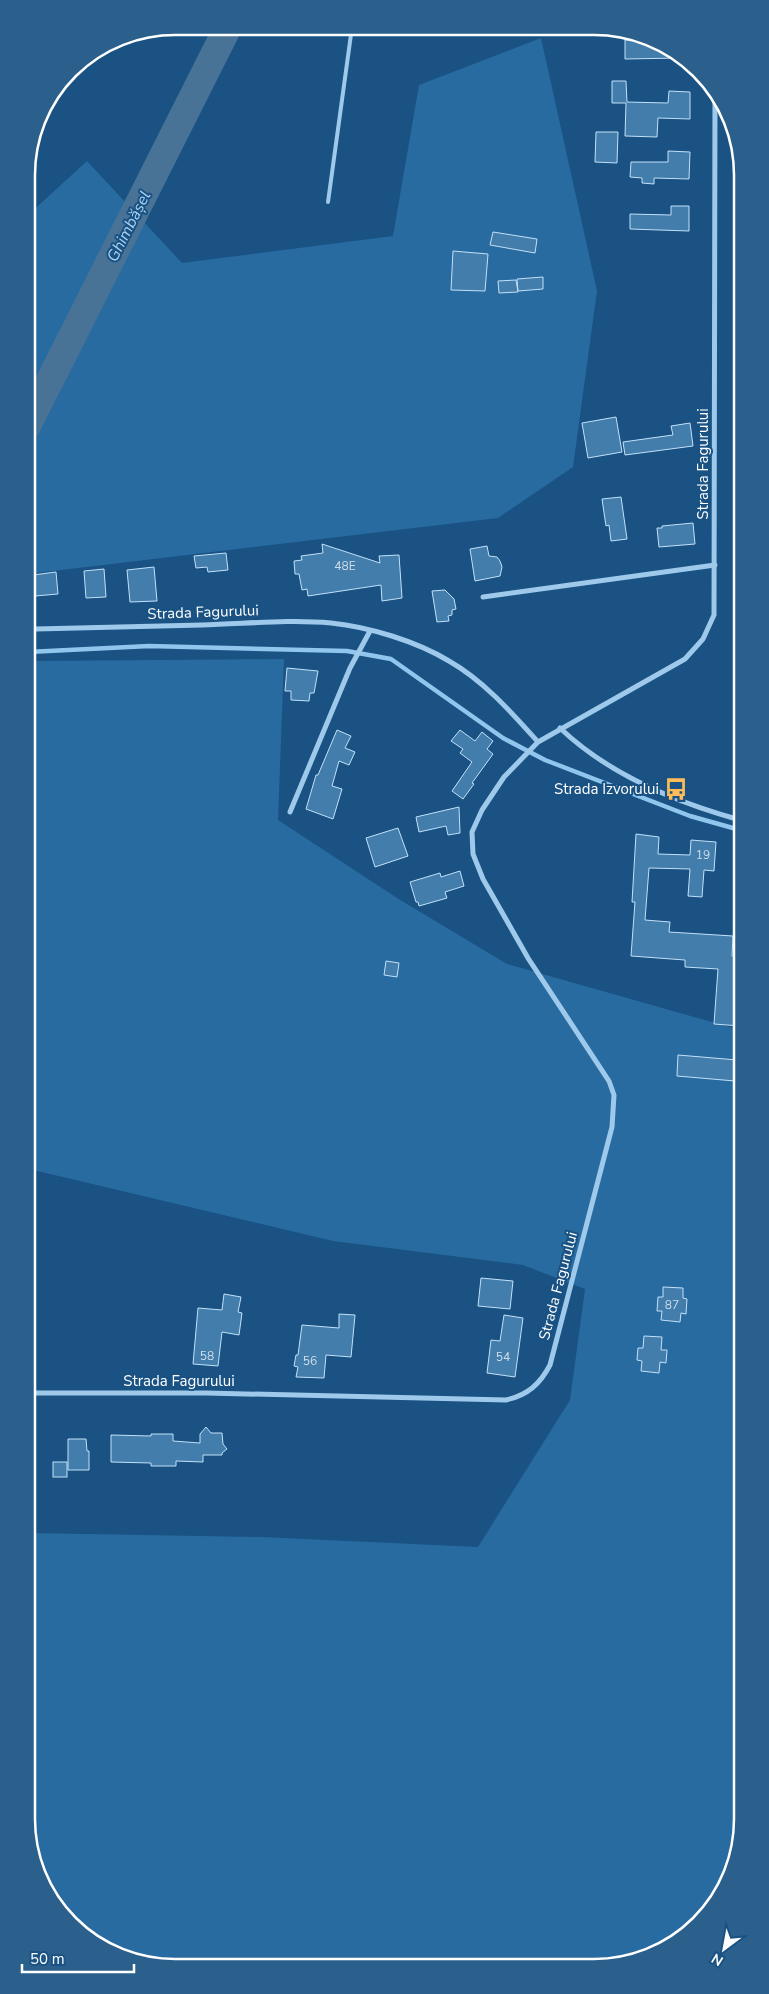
<svg xmlns="http://www.w3.org/2000/svg" width="769" height="1994" viewBox="0 0 769 1994" font-family="'Nunito Sans',sans-serif">
<style>
.green{fill:#286ba0}
.lines{fill:none;stroke-linecap:round;stroke-linejoin:round}
.stream{stroke:#90c6ee;stroke-width:4.5}
.river{stroke:#487397;stroke-width:28}
.building{fill:#427dac;stroke:#c3e1f9}
.service{stroke:#9ec9eb;stroke-width:4}
.minor{stroke:#9ec9eb;stroke-width:5}
.labels{text-anchor:middle;stroke-width:4;stroke-linejoin:round;paint-order:stroke}
.number-label{font-size:12px;fill:#d0deea}
.street-label{font-size:15px;fill:#fff;stroke:#195283}
.poi-label{font-size:15px;fill:#fff;stroke:#195283;text-anchor:end}
.water-label{font-size:16px;font-style:italic;fill:#a9d3f3;stroke:#195283}
.rim{fill:none;stroke:#fff;stroke-width:2.5}
</style>
<rect width="100%" height="100%" fill="#195283"/>
<g class="green">
<path d="M541,38L597,291L573,467L498,518L28,574L27,216L87,161L182,263L393,236L419,85Z"/>
<path d="M284,659L278,820L397,898L507,964L740,1030L742,1829L732,1876L706,1917L669,1948L632,1963L146,1965L77,1931L46,1894L31,1857L30,1533L261,1537L478,1547L570,1400L585,1289L523,1265L333,1241L29,1169L28,661Z"/>
</g>
<g class="lines">
<path class="stream" d="M28,652L149,646L347,651L391,659L503,738L545,760L690,816L740,830"/>
<path class="river" d="M27,426L228,27"/>
</g>
<g class="building">
<path d="M644,39L674,54L681,58L625,59V40Z"/>
<path d="M612,81H626L627,102L668,103L669,91L690,92V119L658,118L657,137L625,136L626,103H612Z"/>
<path d="M596,132H618L617,163L595,162Z"/>
<path d="M668,151L690,152L689,179L654,178V184L642,183V178L630,177L631,162H668Z"/>
<path d="M671,206H689V231L630,229V214L671,215Z"/>
<path d="M493,232L537,239L535,253L490,245Z"/>
<path d="M453,251L488,254L485,291L451,290Z"/>
<path d="M543,277V289L518,291L517,279Z"/>
<path d="M516,280L518,292L499,293L498,281Z"/>
<path d="M616,417L622,452L588,458L582,423Z"/>
<path d="M690,423L693,446L625,455L623,442L673,435L671,426Z"/>
<path d="M621,497L627,539L611,541L609,525L606,526L602,499Z"/>
<path d="M693,523L695,544L659,547L657,528H662V526Z"/>
<path d="M322,544L380,563L379,556L399,555L402,598L382,601L381,585L308,596L307,589L302,590L299,574H295L294,561L302,560L301,556L323,553Z"/>
<path d="M487,546L489,556L497,557L500,561L502,567L500,576L475,581L470,549Z"/>
<path d="M226,553L228,570L208,572L207,567L196,568L194,556Z"/>
<path d="M154,567L157,601L130,602L127,570Z"/>
<path d="M104,569L106,597L86,598L84,571Z"/>
<path d="M56,572L58,594L35,596L33,575Z"/>
<path d="M445,590L454,599L456,609L452,610V615L448,616L449,621L437,622L432,591Z"/>
<path d="M287,668L318,671L314,693H310L309,701L291,700V691H285Z"/>
<path d="M337,730L351,736L345,748L355,752L349,765L339,761L332,786L342,789L333,819L306,809L316,775H318Z"/>
<path d="M460,730L475,741L482,732L493,741L487,749L493,754L472,783L474,784L463,799L452,791L472,762L460,753L463,749L451,741Z"/>
<path d="M459,807L460,833L448,835L446,826L419,832L416,817Z"/>
<path d="M398,828L408,856L375,867L366,838Z"/>
<path d="M636,834L659,837L658,854L690,855L691,840L716,842L714,871L704,870L702,897L688,896L690,869L649,868L645,920L670,922L669,932L733,936L732,956H740V1026L714,1024L718,969L685,967V960L631,956L635,902H632Z"/>
<path d="M460,871L464,886L445,892L447,898L419,906L418,902H416L410,882L440,873L441,877Z"/>
<path d="M386,961L399,963L397,977L384,975Z"/>
<path d="M678,1055L737,1060L735,1081L677,1076Z"/>
<path d="M481,1278L513,1281L510,1309L478,1306Z"/>
<path d="M663,1287L683,1288V1298L687,1299L686,1314L681,1313L680,1322L661,1320L662,1311H657L658,1297H663Z"/>
<path d="M224,1294L241,1297L238,1312L242,1313L239,1335L222,1332L218,1366L193,1364L198,1308L222,1310Z"/>
<path d="M339,1314L355,1315L351,1357L326,1355L324,1378L296,1377L298,1367L294,1366L296,1355H298L302,1325L339,1328Z"/>
<path d="M504,1315L523,1318L515,1377L487,1373L491,1340L500,1341Z"/>
<path d="M644,1336L662,1337L661,1350H667L666,1363L660,1362L659,1373L641,1371L642,1361L637,1360L638,1348H643Z"/>
<path d="M206,1427L211,1433H222L223,1444L227,1449L222,1453V1455H203V1462L176,1461V1466H151V1463L111,1462V1435L151,1436V1434H173V1441L200,1443V1434Z"/>
<path d="M68,1439H86L87,1451H89V1470H68Z"/>
<rect x="53" y="1462" width="14" height="15"/>
</g>
<g class="lines">
<path class="service" d="M328,202L352,27"/>
<g class="minor">
<path d="M483,597L715,565"/>
<path d="M36,629C92,628 147,626 202,625C245,624 289,619 331,623C369,627 416,641 449,661C484,681 511,712 538,742"/>
<path d="M560,728C609,775 675,802 740,820"/>
<path d="M290,812L350,668L370,631"/>
<path d="M30,1393H206L506,1400C528,1395 540,1384 550,1365L612,1127L614,1095L609,1081L528,958L483,879L473,854L472,832L482,810L504,777L538,742L685,659L703,639L714,615L715,91"/>
</g>
</g>
<defs>
<symbol id="bus-bare" viewBox="-9 -9 18 18"><path d="M-5-6H5V4H4V6H2V4H-2V6H-4V4H-5ZM-3.5-4V0h7V-4ZM-3.5 1.2v1.5H-2V1.2ZM2 1.2v1.5H3.5V1.2Z" fill="#febd59" stroke="#195283" stroke-width="2.5" paint-order="stroke"/></symbol>
</defs>
<g fill-rule="evenodd">
<use href="#bus-bare" x="660" y="773" width="32" height="32"/>
</g>
<g class="labels">
<g class="number-label">
<text x="345" y="570">48E</text>
<text x="703" y="859">19</text>
<text x="672" y="1309">87</text>
<text x="207" y="1360">58</text>
<text x="503" y="1361">54</text>
<text x="310" y="1365">56</text>
</g>
<g class="street-label">
<text transform="translate(703 464) rotate(-90)" y="5">Strada Fagurului</text>
<text transform="translate(203 612) rotate(-2)" y="5">Strada Fagurului</text>
<text transform="translate(558 1286) rotate(-75)" y="5">Strada Fagurului</text>
<text x="179" y="1386">Strada Fagurului</text>
</g>
<g class="poi-label">
<text x="659" y="794">Strada Izvorului</text>
</g>
<g class="water-label">
<text transform="translate(128 226) rotate(-63)" y="6">Ghimbășel</text>
</g>
</g>
<path d="M0 0H769V1994H0ZM175 35H594A140 140 0 0 1 734 175V1819A140 140 0 0 1 594 1959H175A140 140 0 0 1 35 1819V175A140 140 0 0 1 175 35Z" fill="#2b608d" fill-rule="evenodd"/>
<path class="rim" d="M175 35H594A140 140 0 0 1 734 175V1819A140 140 0 0 1 594 1959H175A140 140 0 0 1 35 1819V175A140 140 0 0 1 175 35Z"/>
<g transform="translate(724 1949) rotate(212)" stroke="#195283" stroke-width="4" paint-order="stroke">
<path d="M0-4L9 19L0 12L-9 19Z" fill="#ffffff"/>
<text y="-8" font-size="14" font-weight="bold" text-anchor="middle" fill="#ffffff">N</text>
</g>
<path d="M22 1964v8h112v-8" fill="none" stroke="#ffffff" stroke-width="2.5"/>
<text x="30" y="1964" font-size="15" fill="#ffffff" stroke="#195283" stroke-width="4" paint-order="stroke">50 m</text>
</svg>
